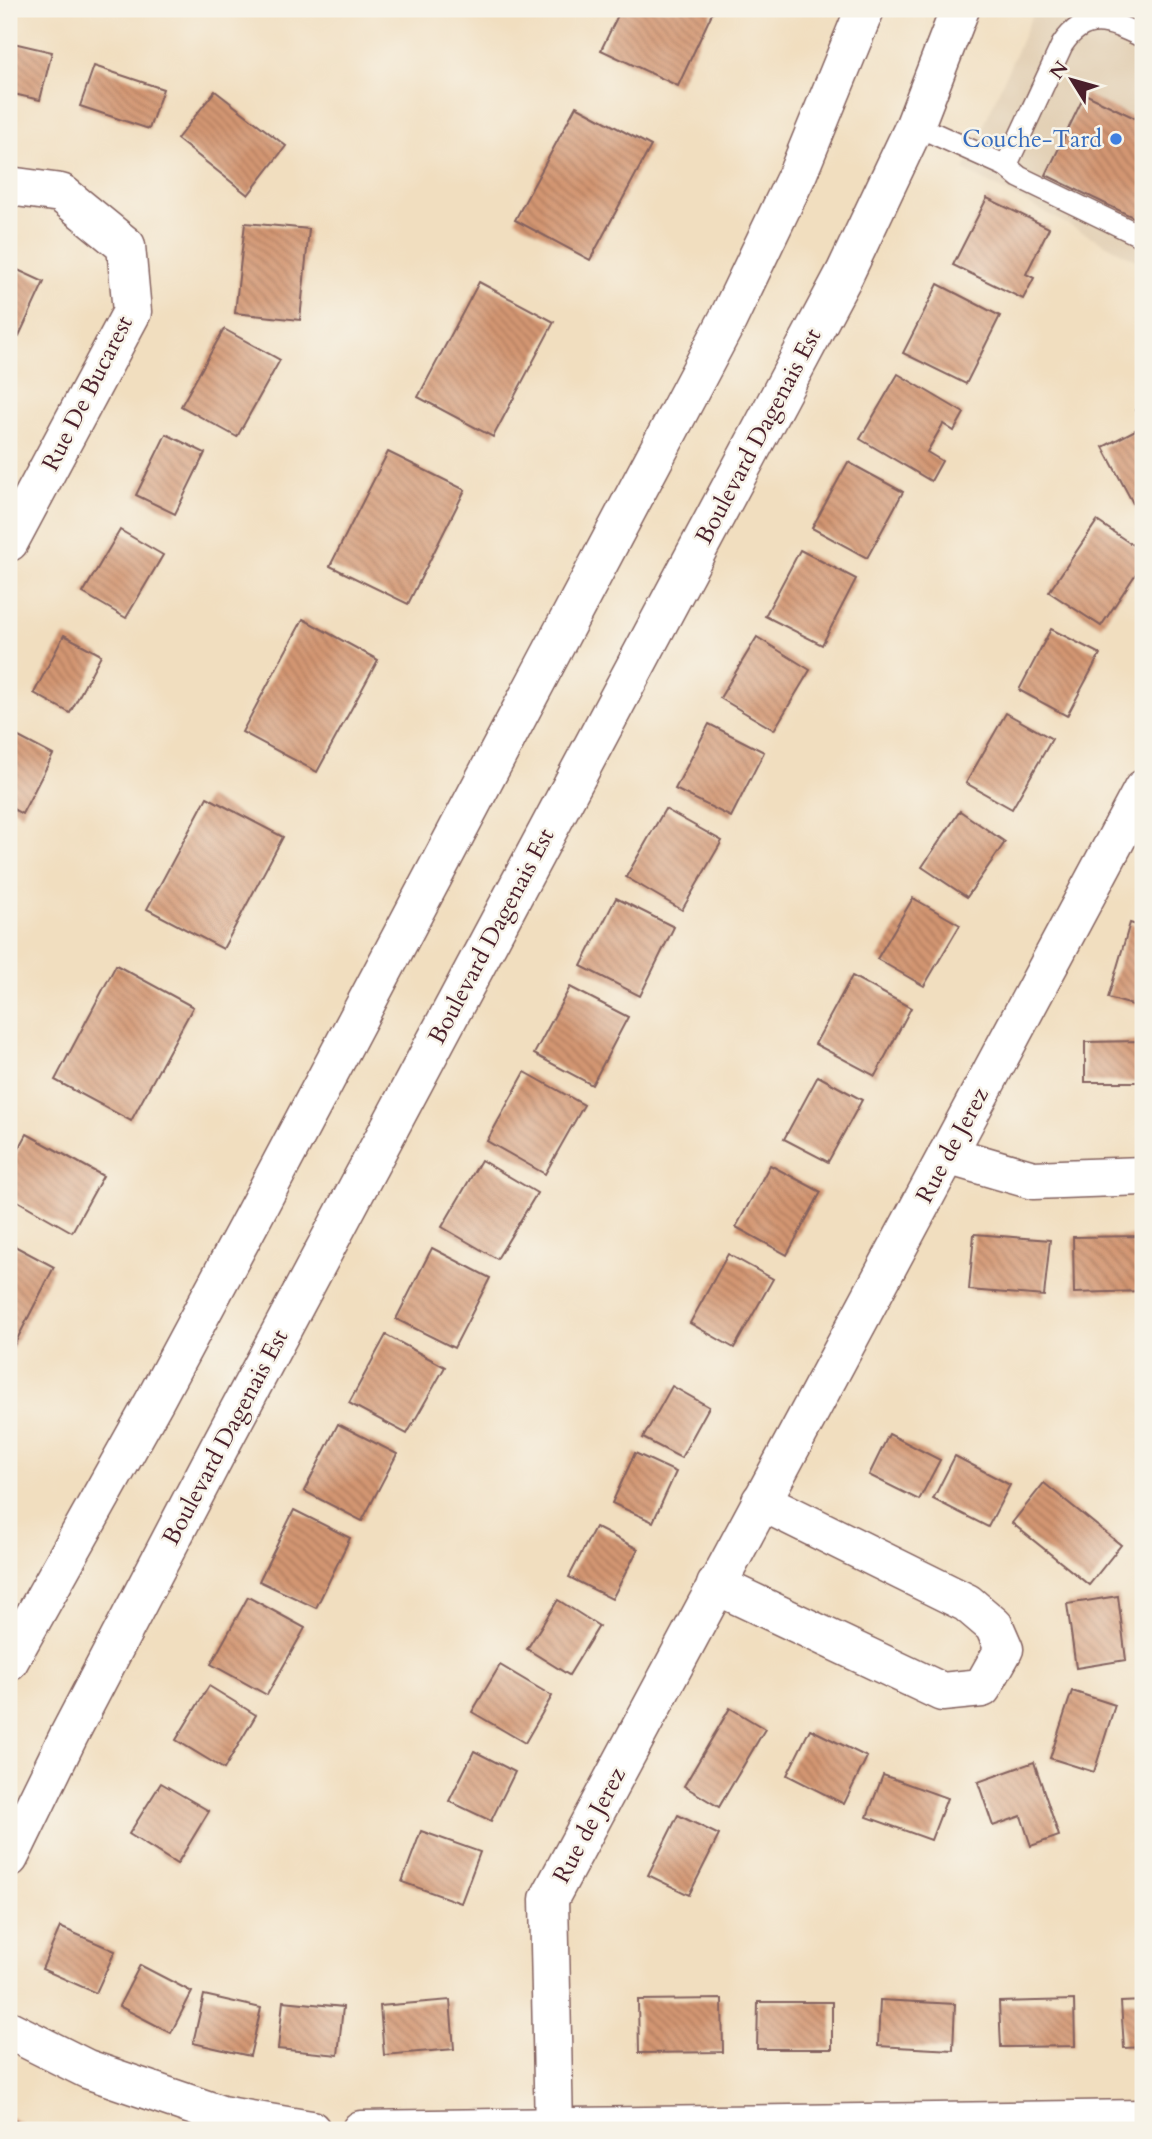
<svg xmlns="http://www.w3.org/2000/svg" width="1152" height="2139" viewBox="0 0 1152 2139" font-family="Cardo,serif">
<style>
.built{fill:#e1cdb1}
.building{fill:url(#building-back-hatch)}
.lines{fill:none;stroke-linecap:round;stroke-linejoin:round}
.service-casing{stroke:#84625f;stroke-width:24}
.minor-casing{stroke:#84625f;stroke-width:41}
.secondary-casing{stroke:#84625f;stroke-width:41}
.service{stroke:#fff;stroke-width:21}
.minor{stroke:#fff;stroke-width:38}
.secondary{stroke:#fff;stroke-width:38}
.shop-dot{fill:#3f7fe0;stroke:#f7f3e8;stroke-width:2.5}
.labels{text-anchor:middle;stroke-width:5;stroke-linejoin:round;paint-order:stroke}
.shop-label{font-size:24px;fill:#366cbe;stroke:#f7f3e8;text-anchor:end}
.street-label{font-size:24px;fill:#4a1f2b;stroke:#f7f3e8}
</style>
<defs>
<pattern id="building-back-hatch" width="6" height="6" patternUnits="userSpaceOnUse" patternTransform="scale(1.75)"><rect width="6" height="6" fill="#d39672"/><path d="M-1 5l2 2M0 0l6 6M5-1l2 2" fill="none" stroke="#ad7a5e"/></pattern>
</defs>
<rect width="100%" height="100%" fill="#f7f3e8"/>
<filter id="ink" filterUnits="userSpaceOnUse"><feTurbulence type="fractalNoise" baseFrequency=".0143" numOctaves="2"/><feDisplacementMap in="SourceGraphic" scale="14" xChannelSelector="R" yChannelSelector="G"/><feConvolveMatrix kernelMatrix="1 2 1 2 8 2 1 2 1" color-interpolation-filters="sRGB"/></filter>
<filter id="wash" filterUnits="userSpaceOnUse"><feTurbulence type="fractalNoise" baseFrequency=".00686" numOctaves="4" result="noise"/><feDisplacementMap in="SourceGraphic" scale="28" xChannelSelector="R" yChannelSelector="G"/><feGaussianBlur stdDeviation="1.57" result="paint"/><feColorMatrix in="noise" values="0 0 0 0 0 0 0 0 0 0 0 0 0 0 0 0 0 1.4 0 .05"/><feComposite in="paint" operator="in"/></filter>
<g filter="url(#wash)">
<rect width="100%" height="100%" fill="#f1debf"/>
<path class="built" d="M1035,9H1143V264L964,170Z"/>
<g id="blocks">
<g class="building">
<path d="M621,9H714L678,86L601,50Z"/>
<path d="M9,42L52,52L40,100L9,93Z"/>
<path d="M94,66L163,89L149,129L80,106Z"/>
<path d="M215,91L286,146L248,195L177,139Z"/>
<path d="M1085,94L1143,122V222L1046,175Z"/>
<path d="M576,106L651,146L590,260L515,220Z"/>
<path d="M987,198L1049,228L1026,274L1034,278L1023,299L953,265Z"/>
<path d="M245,223L309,229L300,320L235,313Z"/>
<path d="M9,266L44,282L19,336L9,331Z"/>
<path d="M479,282L554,322L493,437L418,397Z"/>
<path d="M938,284L1000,316L966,384L903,353Z"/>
<path d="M224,329L280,360L237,437L181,406Z"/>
<path d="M898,374L964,413L954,431L943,424L927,452L942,461L931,481L860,439Z"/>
<path d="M1143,406V423L1136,410Z"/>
<path d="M1143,426V522L1103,447Z"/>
<path d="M166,434L205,453L175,514L136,495Z"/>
<path d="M388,452L465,490L408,604L330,566Z"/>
<path d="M848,462L903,492L867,558L812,528Z"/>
<path d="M1097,521L1143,552V563L1101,626L1049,592Z"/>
<path d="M120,530L163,555L126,618L83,593Z"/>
<path d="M800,550L856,579L822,645L765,616Z"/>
<path d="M303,619L378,660L317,772L242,732Z"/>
<path d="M1051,629L1100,654L1067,716L1019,690Z"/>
<path d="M64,635L101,655L70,713L34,693Z"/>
<path d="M757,637L810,670L774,730L720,698Z"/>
<path d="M1006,713L1052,739L1012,809L966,783Z"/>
<path d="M709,724L764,752L731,817L675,789Z"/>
<path d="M13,734L53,755L22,814L9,807V742Z"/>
<path d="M207,797L283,837L223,949L147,909Z"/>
<path d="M665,809L722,841L682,910L626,877Z"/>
<path d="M960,811L1005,842L967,897L922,867Z"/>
<path d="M616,898L674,927L640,996L581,966Z"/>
<path d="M913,898L960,925L924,986L877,959Z"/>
<path d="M1130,923L1143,927V1008L1108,998Z"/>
<path d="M116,965L193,1007L131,1121L55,1080Z"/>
<path d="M852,976L911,1008L875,1076L815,1044Z"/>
<path d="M570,987L628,1017L592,1085L534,1054Z"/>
<path d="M1142,1041L1143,1082H1085V1042Z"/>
<path d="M525,1072L584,1105L545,1174L487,1141Z"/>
<path d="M818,1076L862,1100L828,1162L784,1139Z"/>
<path d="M27,1134L103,1176L72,1232L9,1196V1167Z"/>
<path d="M481,1160L537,1193L497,1259L442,1227Z"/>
<path d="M770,1165L821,1192L787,1255L736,1227Z"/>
<path d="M974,1234L1050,1240L1044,1296L969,1290Z"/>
<path d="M1143,1236V1291L1074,1293L1073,1237Z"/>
<path d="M9,1243L54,1267L9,1355Z"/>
<path d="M432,1248L490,1278L454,1348L396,1319Z"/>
<path d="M728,1254L773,1279L734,1348L690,1323Z"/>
<path d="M386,1335L445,1367L407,1434L349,1403Z"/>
<path d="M672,1386L709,1407L681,1458L643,1438Z"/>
<path d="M338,1424L397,1454L362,1521L304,1491Z"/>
<path d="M889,1434L940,1460L919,1500L869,1475Z"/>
<path d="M635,1453L676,1472L653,1522L612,1503Z"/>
<path d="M955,1456L1010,1485L988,1527L933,1499Z"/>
<path d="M1044,1483L1121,1545L1089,1585L1012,1523Z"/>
<path d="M294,1510L350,1538L316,1608L259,1581Z"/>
<path d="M595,1527L638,1549L612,1599L569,1577Z"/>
<path d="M1118,1596L1126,1660L1076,1668L1067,1604Z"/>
<path d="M248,1597L305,1628L267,1695L211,1664Z"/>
<path d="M558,1600L599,1626L569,1675L527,1649Z"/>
<path d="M500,1665L552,1696L525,1743L472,1712Z"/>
<path d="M209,1686L256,1715L224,1769L176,1740Z"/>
<path d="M1072,1691L1115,1705L1094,1772L1050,1758Z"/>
<path d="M730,1708L765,1729L719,1807L684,1786Z"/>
<path d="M810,1729L867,1757L844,1804L787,1775Z"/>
<path d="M474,1751L515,1772L491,1821L449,1801Z"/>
<path d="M1034,1762L1059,1836L1031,1846L1021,1816L993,1826L978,1782Z"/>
<path d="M883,1775L947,1798L931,1840L867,1817Z"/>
<path d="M161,1783L209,1811L177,1864L129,1834Z"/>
<path d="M678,1815L719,1835L689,1895L648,1875Z"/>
<path d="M421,1831L480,1852L461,1903L402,1882Z"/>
<path d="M60,1927L115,1951L96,1993L42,1969Z"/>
<path d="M140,1965L192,1992L171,2033L119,2006Z"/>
<path d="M204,1995L261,2008L250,2056L193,2043Z"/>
<path d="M722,1999L723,2052L639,2053L638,2000Z"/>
<path d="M450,2000L454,2049L384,2055L380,2006Z"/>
<path d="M880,2000L955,2004L953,2050L878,2046Z"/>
<path d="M1074,2000L1075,2046L1001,2047L999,2002Z"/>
<path d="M283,2001L343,2007L338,2055L278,2049Z"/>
<path d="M1143,2001V2047L1124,2048L1121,2002Z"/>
<path d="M758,2002H832V2049H757Z"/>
<path d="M9,2116L32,2130H9Z"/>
</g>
</g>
</g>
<g filter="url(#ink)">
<use href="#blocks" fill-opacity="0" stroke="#84625f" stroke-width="2"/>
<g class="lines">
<defs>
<g id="service">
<path d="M915,125L1006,166L1062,45C1086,9 1111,22 1143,37"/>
<path d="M1006,166L1019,177L1143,237"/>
</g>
<g id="minor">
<path d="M9,186L61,193L126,246L132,312L9,542"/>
<path d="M947,1155L1033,1180L1143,1176"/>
<path d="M716,1585L942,1692L982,1688L1004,1649L994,1626L967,1603L761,1501"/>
<path d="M9,2030L87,2069L221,2115L311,2130"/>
<path d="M554,2129L549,1899L1143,789"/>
<path d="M361,2130L1143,2119"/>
</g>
<g id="secondary">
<path d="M9,1661L155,1400L254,1215L728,319L798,173L865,9"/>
<path d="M9,1858L69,1735L221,1444L845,273L915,125L960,9"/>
</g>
</defs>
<use href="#service" class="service-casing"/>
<use href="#minor" class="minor-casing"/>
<use href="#secondary" class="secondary-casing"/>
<use href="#service" class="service"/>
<use href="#minor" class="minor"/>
<use href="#secondary" class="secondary"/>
</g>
</g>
<circle class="shop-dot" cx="1116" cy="139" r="7"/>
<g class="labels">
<g class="shop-label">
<text x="1102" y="147">Couche-Tard</text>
</g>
<g class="street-label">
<text transform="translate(87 393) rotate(-63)" y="8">Rue De Bucarest</text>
<text transform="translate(758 436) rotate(-62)" y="8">Boulevard Dagenais Est</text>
<text transform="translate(491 936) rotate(-62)" y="8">Boulevard Dagenais Est</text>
<text transform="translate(952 1145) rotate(-62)" y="8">Rue de Jerez</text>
<text transform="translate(225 1437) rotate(-62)" y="8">Boulevard Dagenais Est</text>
<text transform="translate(589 1825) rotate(-62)" y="8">Rue de Jerez</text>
</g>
</g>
<rect width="1152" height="2139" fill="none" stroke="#f7f3e8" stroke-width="35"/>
<g transform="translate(1072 80) rotate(307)" stroke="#f7f3e8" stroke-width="5" paint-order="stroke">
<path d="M0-5L12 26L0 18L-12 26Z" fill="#4a1f2b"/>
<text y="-10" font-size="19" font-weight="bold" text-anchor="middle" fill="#4a1f2b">N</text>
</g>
</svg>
